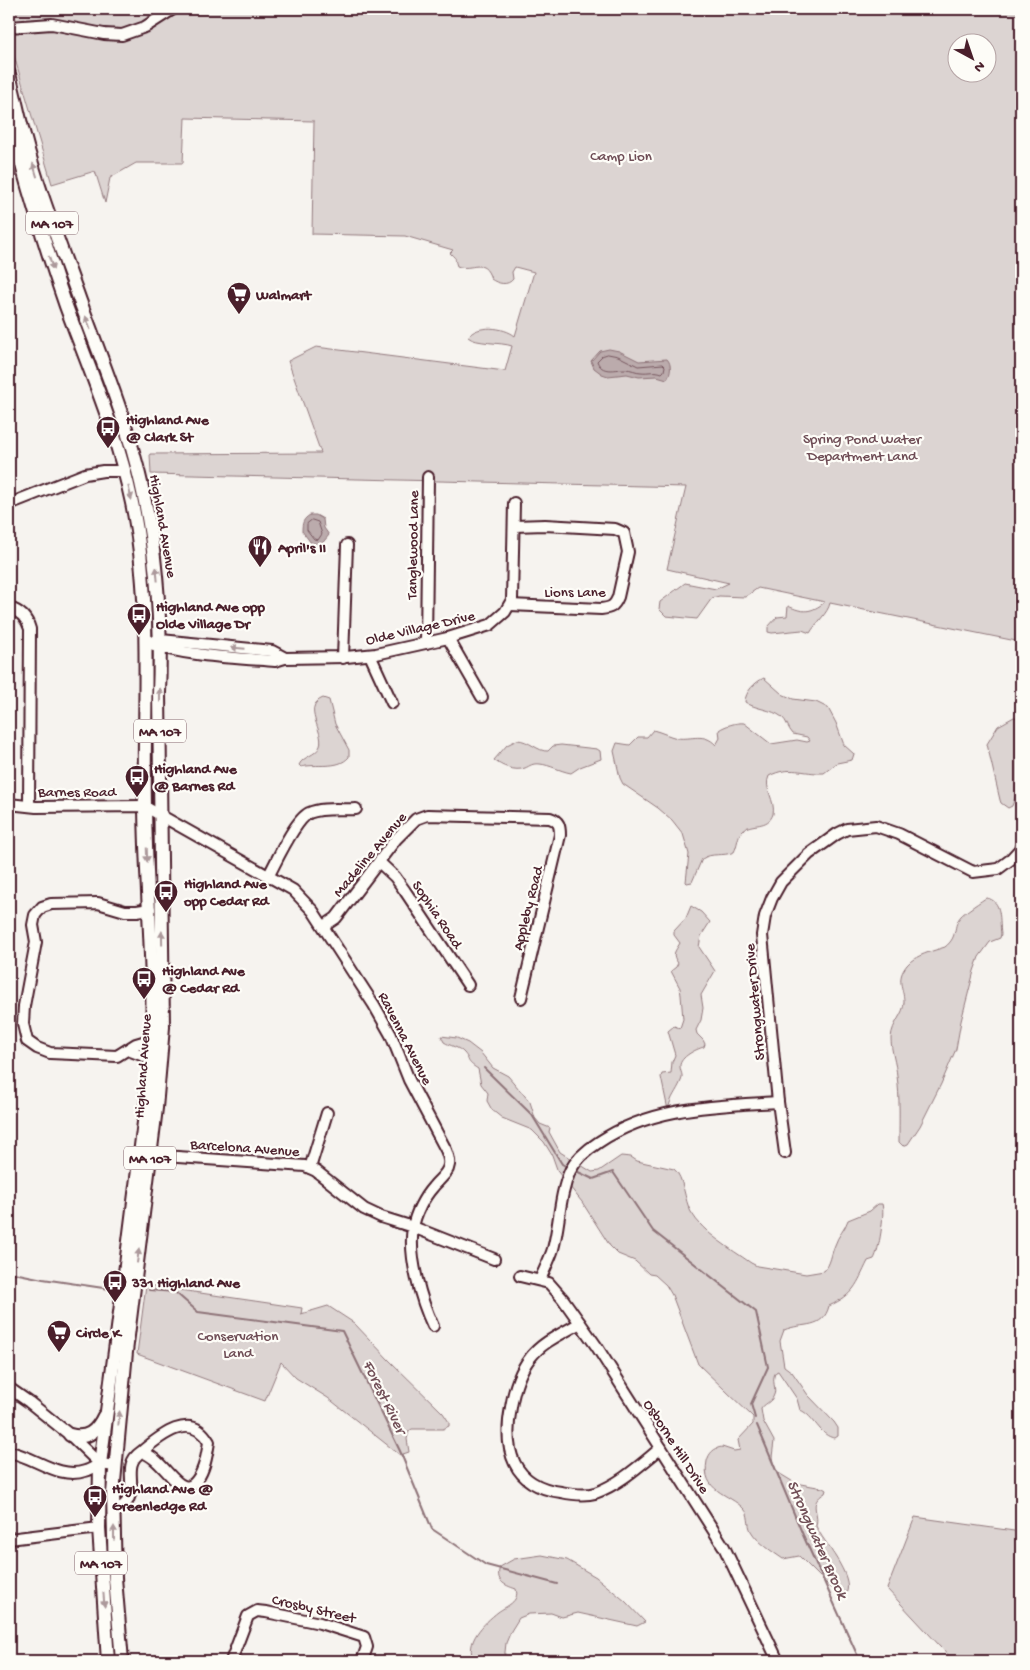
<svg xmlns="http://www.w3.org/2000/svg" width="1030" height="1670" viewBox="0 0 1030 1670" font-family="'Gochi Hand',sans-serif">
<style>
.green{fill:#dcd4d2;stroke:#937a7e;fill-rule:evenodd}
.water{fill:#bbabac;stroke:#8e7378}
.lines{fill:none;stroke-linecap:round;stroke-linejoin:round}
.shore{stroke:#77575f;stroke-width:1}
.stream{stroke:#8e7378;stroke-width:2}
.minor-casing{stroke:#4a1f2b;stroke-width:14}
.major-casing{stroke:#4a1f2b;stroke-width:16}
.minor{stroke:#fdfcf7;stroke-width:10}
.major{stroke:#fdfcf7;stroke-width:12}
.oneway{fill:#ac999b}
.labels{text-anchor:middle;stroke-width:4.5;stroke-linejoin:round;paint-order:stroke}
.shield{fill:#fdfcf7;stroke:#806168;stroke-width:1}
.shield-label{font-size:14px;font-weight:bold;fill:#4a1f2b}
.park-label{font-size:15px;fill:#6e4c55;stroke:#fdfcf7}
.poi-label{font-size:15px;font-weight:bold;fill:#4a1f2b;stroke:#fdfcf7;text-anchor:start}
.street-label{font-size:15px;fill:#4a1f2b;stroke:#fdfcf7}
.water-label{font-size:16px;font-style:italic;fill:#725058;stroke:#fdfcf7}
</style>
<rect width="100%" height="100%" fill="#f6f3ef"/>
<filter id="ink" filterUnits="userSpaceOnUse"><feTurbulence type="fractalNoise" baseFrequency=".02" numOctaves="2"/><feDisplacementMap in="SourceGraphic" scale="10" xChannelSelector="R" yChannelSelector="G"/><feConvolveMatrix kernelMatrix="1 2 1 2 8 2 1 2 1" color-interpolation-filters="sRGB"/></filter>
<g filter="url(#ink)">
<g class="green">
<path d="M9,9H1021V642L830,603C828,613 816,623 810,633L802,630L772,633L768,632V627L777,617L787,616L788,606C803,613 811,613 825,602L758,588L745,597L719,596L712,598L697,619L666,616L659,609L660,602L685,583L716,589L729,583L667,569L686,487L151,474L150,454L321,453L288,361L316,347L505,371L512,346C501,342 475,344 468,337C477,324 504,327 515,336L534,272L515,267L512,272L513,279C508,286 498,284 491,279C484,256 472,272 457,266C453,255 459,262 450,253L453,250L405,236L312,234L314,121L185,118L183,163H136L110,178L105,203L95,171L52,184L9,39ZM958,42H988V72H958Z"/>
<path d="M764,678L782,694L793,699L816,702L828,708L836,723L844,745L854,754L852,760L837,763L824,773C803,774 790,765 769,776C763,788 776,801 773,814C768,829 752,822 743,830C737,835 738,845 734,852C723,857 712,852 702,859L692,882L687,883L686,882L689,854L683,834L672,820L658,808L623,784L620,778L614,751L617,743L630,745L638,737H647L653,730C661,732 669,736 677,738C692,740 704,732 716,745L720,738L719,730C724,726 737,722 744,723L771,744L797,740L807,742L810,741L807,737L793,734C788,729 787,721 782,717C772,709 754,709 745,702C745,692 755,682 764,678Z"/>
<path d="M323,698L329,700L335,724L349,750V757C338,770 316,763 301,767L299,765C303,756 316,756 320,746C325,731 301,707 323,698Z"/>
<path d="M1014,717L1021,718C1021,748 1023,777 1012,806L1008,808L1001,803L1000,800L987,744L998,726Z"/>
<path d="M517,740C529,740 538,752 548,751L553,746L561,745L597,749L600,751L601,759L580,767L571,773C560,771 550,765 540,764C532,763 530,766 525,768C515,772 501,766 494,760L507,745Z"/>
<path d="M986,898C1003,900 999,921 1001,934L1000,938L990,942L979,957L974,971L961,1021L956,1049L941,1084L920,1126L908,1144L903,1146L899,1142C899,1120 900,1098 897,1076C896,1063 891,1051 891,1038C892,1022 904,1015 904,1002C904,987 895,980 907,965C915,955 933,951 945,947C959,936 952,926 961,916C962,914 984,899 986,898Z"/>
<path d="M691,906L701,912L710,922L701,936L699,947L715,971L701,995L703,1008L701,1020L696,1030L697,1034L703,1040L705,1044L704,1047C696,1049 680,1057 680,1066C680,1072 684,1075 681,1081C676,1093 671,1096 668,1110L661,1077L662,1074L671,1073L672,1062L675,1055L668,1031L674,1026L680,1028L683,1019L681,995L680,988L671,971L676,967L678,963C671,954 675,952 680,943L674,935V931L686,918Z"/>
<path d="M441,1036L457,1038L468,1043L481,1053L493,1068L508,1076L530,1102L535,1118L540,1124L550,1128L549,1132L560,1152L592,1172L599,1171L621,1156L631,1157L637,1161L674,1169C684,1177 684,1200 691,1212C704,1234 730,1248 751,1263L757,1266L806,1274L824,1271C831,1264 831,1254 835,1245C838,1235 845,1230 848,1220L870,1211L878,1204H882C885,1213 879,1251 874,1259L868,1261C856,1285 855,1294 829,1306C823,1330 803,1322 784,1330L780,1341L784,1366L792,1372L808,1395L834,1422L838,1428V1436L835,1438C820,1437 814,1415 800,1410L797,1399L778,1371L776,1372C770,1380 778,1389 773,1397C771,1402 764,1404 761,1409L763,1421L774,1441L772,1457L773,1462L777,1472L795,1483L823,1488L826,1490L825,1493C807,1504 820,1511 816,1526C823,1542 855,1576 846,1594L830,1587L799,1556L783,1559C773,1552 757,1542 751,1531C747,1524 750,1515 744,1509C729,1493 701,1492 707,1461C709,1453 714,1448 722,1447L734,1451L740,1450L738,1440L753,1424V1417L698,1364L672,1295L666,1285L655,1275L649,1274L635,1261L618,1254L610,1246L582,1202L558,1172L552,1155L544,1142L532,1130L502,1118L492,1110L487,1101L488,1093L481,1084L478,1069C465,1061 471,1061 464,1053C459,1047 450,1046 444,1042Z"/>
<path d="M146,1285L164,1287L163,1285L173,1289L302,1308L301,1314L328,1306L354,1323L389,1360L443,1413L449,1422V1426L443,1429H412L409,1431L407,1439L409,1452L400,1455L328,1398L296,1378L281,1362L265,1401L137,1354Z"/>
<path d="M915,1517L1021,1532V1661H954L887,1589Z"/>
<path d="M542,1555L567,1560L596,1577L625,1601L645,1622L637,1626L578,1613L562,1617L551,1613L529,1614L519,1618L511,1631L506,1643L504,1661H474C464,1642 484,1623 498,1612C506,1606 520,1602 516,1589C504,1585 495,1581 500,1567L514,1559Z"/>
</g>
<g class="water">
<path d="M609,349L619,351L639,361L667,359C672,364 671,374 667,379L657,376L639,377L627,374L608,376L602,374L594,368L591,361L600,351Z"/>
<path d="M310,515H316L323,519L324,528L329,535L320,546L311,543L302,531C302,523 303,519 310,515Z"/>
</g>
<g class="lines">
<g class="shore">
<path d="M608,354L618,356L638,366L663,364L665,366L664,371L662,373C654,370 649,373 641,372C636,372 631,369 625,369C614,369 602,374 597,361L602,356Z"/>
<path d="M312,520L318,522L322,534L318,540L314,539L307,530V524Z"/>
</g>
<g class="stream">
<path d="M484,1068L532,1115L562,1164L567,1167"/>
<path d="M574,1170L593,1179L613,1172L653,1231L756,1312L768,1367L751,1404L755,1418"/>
<path d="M9,1272L43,1279L110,1289"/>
<path d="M149,1290L175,1292L198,1312L342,1331L400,1451L432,1529L486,1565L557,1584"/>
<path d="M757,1425L803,1535L860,1661"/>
</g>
<defs>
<g id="minor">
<path d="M9,27L52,24L104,34L122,35L145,27L173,9"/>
<path d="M9,504L85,474L103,471H125"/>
<path d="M510,605L601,609C610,608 614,607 618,597L628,552L624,533L615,529L545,525L514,526"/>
<path d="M9,608C20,611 27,618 30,629L29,806"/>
<path d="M448,638L482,697"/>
<path d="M154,641L161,640L272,651L285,658"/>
<path d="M145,642C182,656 235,658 275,661L285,658L346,657L376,654L448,638L490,625L505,612L512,600L514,503"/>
<path d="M426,643L428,477"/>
<path d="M370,655L392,703"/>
<path d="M343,658L347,545"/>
<path d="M9,804L36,807L144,806L293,890L313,911L374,1005L391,1035L409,1080L446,1150C448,1155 450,1160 449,1165C448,1174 438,1180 433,1187C424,1197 415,1214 413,1228C408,1256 421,1301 433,1326"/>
<path d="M379,862L395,877L405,891L468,985"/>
<path d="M269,875C277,860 295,820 309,813C322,807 342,810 356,809"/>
<path d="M150,909L137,911H125L98,903L51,904L42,907L35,915L33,925L36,942L24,1006L23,1024L27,1041L37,1048L50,1053L117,1056L136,1044L153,1039"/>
<path d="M324,926L336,918L396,839L416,819L427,815L550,818C559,821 560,826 560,835L521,998"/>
<path d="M128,1050L152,1059"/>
<path d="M785,1153L778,1102L762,935L765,916L772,898L781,882L809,854L837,834L847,829L876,826L899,834L973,872L998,869L1010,860L1021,848"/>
<path d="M150,1155L305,1166L316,1171L364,1209L381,1217L413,1227L494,1259"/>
<path d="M310,1168L327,1113"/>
<path d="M520,1276L549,1283L563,1299L597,1347L724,1547L778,1661"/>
<path d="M540,1280C544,1270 550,1259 553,1249C560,1223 559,1196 570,1171C576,1159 588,1149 599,1142C653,1106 716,1106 778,1102"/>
<path d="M580,1323C563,1333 542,1342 530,1358C519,1372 514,1389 511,1407C503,1449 512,1486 561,1492C571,1494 585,1496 595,1493C620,1484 640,1465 661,1448"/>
<path d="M9,1388L29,1402L70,1435L100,1464L115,1466"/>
<path d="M9,1452C34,1456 59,1480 85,1471C90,1470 95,1466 100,1464"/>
<path d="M113,1513C119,1509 125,1506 128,1500C137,1482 122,1465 141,1452C159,1456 172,1483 184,1486C189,1488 194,1484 197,1480C205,1469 207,1454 209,1442C191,1410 160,1436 141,1452"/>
<path d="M9,1539L99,1528"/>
<path d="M231,1661L248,1616L257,1611L266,1612L320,1623L364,1637L367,1647L362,1661"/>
</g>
<g id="major">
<path d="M9,74C14,93 18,113 23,132C38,190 60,245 80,301C102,361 127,421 141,483C157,553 162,622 159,693L163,1027L156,1108L126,1352L113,1493L115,1578L122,1661"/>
<path d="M9,116C25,180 44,243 66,306C90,371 118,435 132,503C153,603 143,706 145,807C146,891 155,974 152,1059L118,1328L100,1464L99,1528L108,1661"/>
<path d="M70,1435C87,1440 97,1431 104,1416"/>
</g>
</defs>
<use href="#minor" class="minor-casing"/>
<use href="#major" class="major-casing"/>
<use href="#minor" class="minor"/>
<use href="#major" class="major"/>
</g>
<defs><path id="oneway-solid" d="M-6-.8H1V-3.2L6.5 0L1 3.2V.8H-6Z" transform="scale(1.25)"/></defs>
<g class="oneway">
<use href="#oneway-solid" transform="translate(35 170) rotate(-107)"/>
<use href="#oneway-solid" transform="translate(51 263) rotate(71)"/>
<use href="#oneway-solid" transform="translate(88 323) rotate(-110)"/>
<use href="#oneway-solid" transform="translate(130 493) rotate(77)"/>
<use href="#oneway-solid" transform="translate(157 574) rotate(-95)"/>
<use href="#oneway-solid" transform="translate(238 648) rotate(-175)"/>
<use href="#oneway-solid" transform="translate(160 695) rotate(-90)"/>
<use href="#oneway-solid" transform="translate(147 855) rotate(88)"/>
<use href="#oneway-solid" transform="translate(162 938) rotate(-91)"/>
<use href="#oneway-solid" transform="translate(138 1256) rotate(-82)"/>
<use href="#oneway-solid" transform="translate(119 1418) rotate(-85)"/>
<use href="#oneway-solid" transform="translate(114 1533) rotate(-90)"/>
<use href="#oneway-solid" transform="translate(104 1600) rotate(85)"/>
</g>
</g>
<defs>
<symbol id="supermarket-pin" viewBox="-11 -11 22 30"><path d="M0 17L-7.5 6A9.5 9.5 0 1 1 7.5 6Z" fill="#4a1f2b" stroke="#fdfcf7"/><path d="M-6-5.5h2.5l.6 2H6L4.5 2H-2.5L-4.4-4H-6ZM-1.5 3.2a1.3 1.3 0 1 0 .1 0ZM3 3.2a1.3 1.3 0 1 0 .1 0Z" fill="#fff"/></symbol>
<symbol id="bus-pin" viewBox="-11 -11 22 30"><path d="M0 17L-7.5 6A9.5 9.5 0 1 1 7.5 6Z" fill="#4a1f2b" stroke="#fdfcf7"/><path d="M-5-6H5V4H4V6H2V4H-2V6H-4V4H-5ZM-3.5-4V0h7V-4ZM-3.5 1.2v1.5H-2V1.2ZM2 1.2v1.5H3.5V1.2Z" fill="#fff"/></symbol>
<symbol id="restaurant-pin" viewBox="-11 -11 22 30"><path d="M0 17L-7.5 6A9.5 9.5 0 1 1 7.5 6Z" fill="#4a1f2b" stroke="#fdfcf7"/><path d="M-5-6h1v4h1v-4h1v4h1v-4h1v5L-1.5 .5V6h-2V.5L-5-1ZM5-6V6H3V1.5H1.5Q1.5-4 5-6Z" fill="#fff"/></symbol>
</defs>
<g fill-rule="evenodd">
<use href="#supermarket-pin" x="225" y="280" width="28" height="38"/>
<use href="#bus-pin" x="94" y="414" width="28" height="38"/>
<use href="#restaurant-pin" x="246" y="533" width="28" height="38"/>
<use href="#bus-pin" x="125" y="601" width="28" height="38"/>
<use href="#bus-pin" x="123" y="763" width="28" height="38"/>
<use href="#bus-pin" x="152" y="878" width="28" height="38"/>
<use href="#bus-pin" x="130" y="965" width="28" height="38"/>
<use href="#bus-pin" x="101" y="1268" width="28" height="38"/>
<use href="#supermarket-pin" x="45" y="1318" width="28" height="38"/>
<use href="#bus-pin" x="81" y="1483" width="28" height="38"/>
</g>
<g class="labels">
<g class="shield">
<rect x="26" y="211.5" width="52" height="23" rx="4"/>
<rect x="134" y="719.5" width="52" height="23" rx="4"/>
<rect x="124" y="1146.5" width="52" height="23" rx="4"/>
<rect x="75" y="1551.5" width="52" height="23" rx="4"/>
</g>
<g class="shield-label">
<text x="52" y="228">MA 107</text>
<text x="160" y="736">MA 107</text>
<text x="150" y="1163">MA 107</text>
<text x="101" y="1568">MA 107</text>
</g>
<g class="park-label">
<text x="621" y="160">Camp Lion</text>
<text x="862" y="443">Spring Pond Water<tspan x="862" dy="17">Department Land</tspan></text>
<text x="238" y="1340">Conservation<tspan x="238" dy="17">Land</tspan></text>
</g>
<g class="poi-label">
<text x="256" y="299">Walmart</text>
<text x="126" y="424">Highland Ave<tspan x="126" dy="17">@ Clark St</tspan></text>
<text x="278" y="552">April's II</text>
<text x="156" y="611">Highland Ave opp<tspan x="156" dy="17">Olde Village Dr</tspan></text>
<text x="154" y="773">Highland Ave<tspan x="154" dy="17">@ Barnes Rd</tspan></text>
<text x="184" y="888">Highland Ave<tspan x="184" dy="17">opp Cedar Rd</tspan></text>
<text x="162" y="975">Highland Ave<tspan x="162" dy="17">@ Cedar Rd</tspan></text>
<text x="132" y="1287">331 Highland Ave</text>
<text x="76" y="1337">Circle K</text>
<text x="112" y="1493">Highland Ave @<tspan x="112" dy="17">Greenledge Rd</tspan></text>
</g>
<g class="street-label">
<text transform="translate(164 526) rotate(80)" y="5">Highland Avenue</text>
<text transform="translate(412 545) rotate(-89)" y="5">Tanglewood Lane</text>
<text x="575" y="596">Lions Lane</text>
<text transform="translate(420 627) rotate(-13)" y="5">Olde Village Drive</text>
<text x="77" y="796">Barnes Road</text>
<text transform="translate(369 854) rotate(-50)" y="5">Madeline Avenue</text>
<text transform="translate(527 908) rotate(-76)" y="5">Appleby Road</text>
<text transform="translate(438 914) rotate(56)" y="5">Sophia Road</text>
<text transform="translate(754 1002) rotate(-95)" y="5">Strongwater Drive</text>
<text transform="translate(406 1038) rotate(63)" y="5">Ravenna Avenue</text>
<text transform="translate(142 1066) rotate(-86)" y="5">Highland Avenue</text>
<text transform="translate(245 1147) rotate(4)" y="5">Barcelona Avenue</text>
<text transform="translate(677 1446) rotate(57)" y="5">Osborne Hill Drive</text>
<text transform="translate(314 1608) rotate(13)" y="5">Crosby Street</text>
</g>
<g class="water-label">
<text transform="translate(386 1396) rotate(64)" y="6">Forest River</text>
<text transform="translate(819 1539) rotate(66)" y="6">Strongwater Brook</text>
</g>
</g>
<rect width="1030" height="1670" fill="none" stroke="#fdfcf7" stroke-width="30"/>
<rect x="15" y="15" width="1000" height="1640" fill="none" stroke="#4a1f2b" stroke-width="2" filter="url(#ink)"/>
<g transform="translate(972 58) rotate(140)"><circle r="24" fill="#fdfcf7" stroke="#b5a4a5"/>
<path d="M0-4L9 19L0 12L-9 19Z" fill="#4a1f2b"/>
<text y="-8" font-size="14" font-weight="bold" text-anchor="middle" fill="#4a1f2b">N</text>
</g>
</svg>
